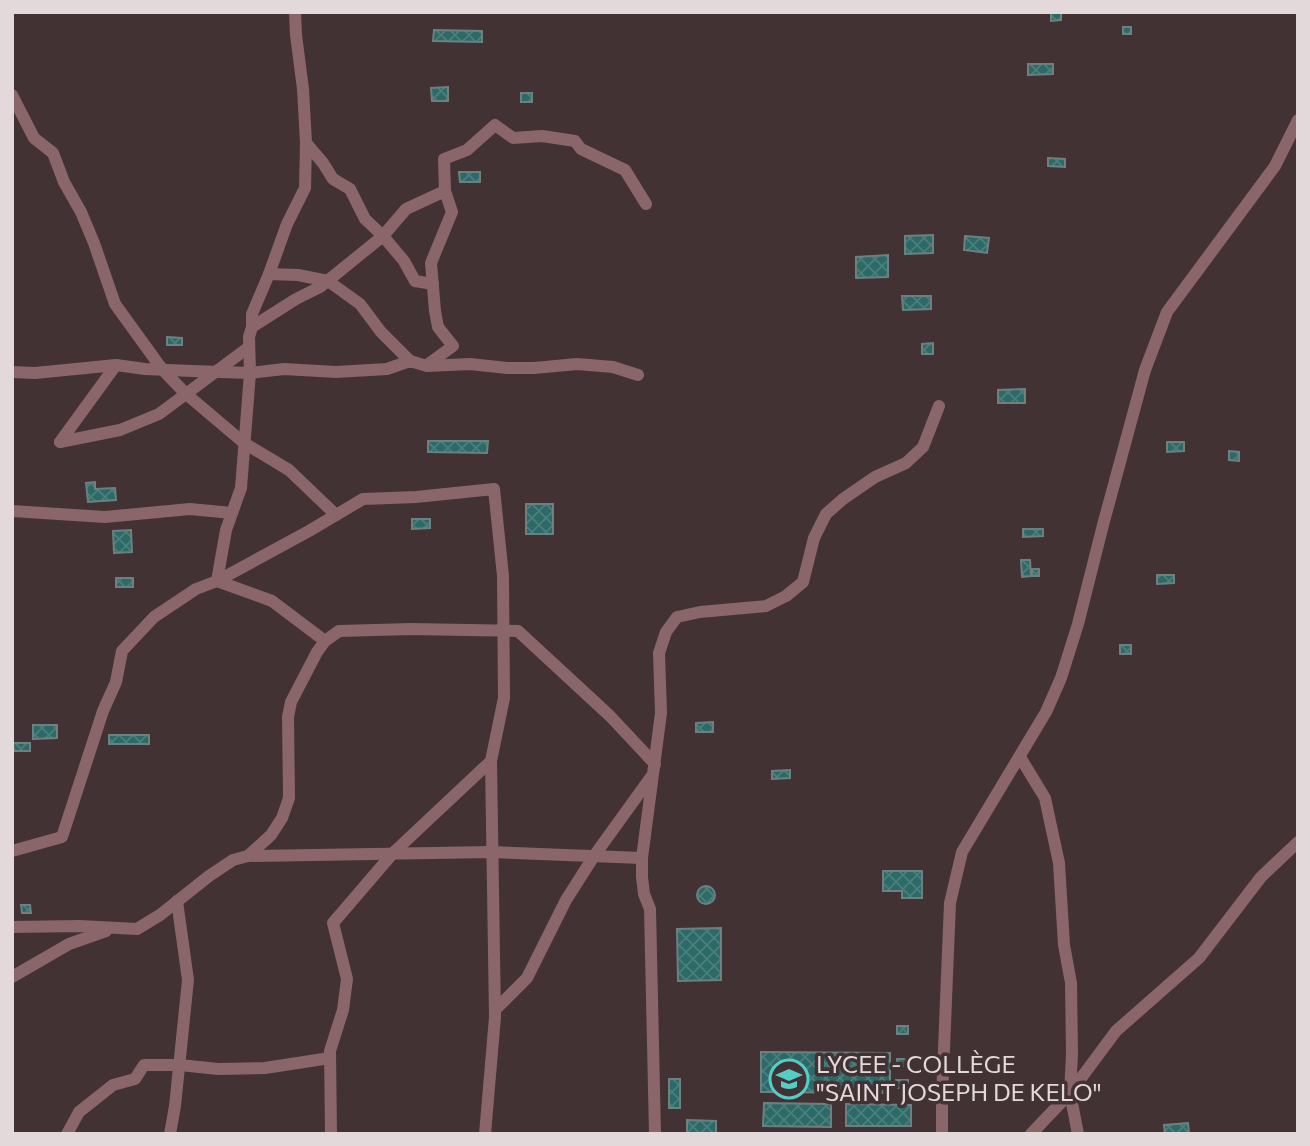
<svg xmlns="http://www.w3.org/2000/svg" width="1310" height="1146" viewBox="0 0 1310 1146" font-family="Commissioner,sans-serif">
<style>
.building{fill:url(#building-cross-hatch);stroke:#6d807f;stroke-width:2}
.lines{fill:none;stroke-linecap:round;stroke-linejoin:round}
.minor{stroke:#8a6569;stroke-width:12}
.labels{text-anchor:middle;stroke-width:7;stroke-linejoin:round;paint-order:stroke}
.poi-label{font-size:24px;fill:#e3d9da;stroke:#423234;text-anchor:start}
</style>
<defs>
<pattern id="building-cross-hatch" width="8" height="8" patternUnits="userSpaceOnUse" patternTransform="scale(1.75)"><rect width="8" height="8" fill="#2c6a67"/><path d="M0 0l8 8M0 8l8-8" fill="none" stroke="#4a7f7c"/></pattern>
</defs>
<rect width="100%" height="100%" fill="#423234"/>
<g class="building">
<path d="M1051,13H1061V20L1051,21Z"/>
<rect x="1123" y="27" width="8" height="7"/>
<path d="M434,30L482,31V42L433,41Z"/>
<path d="M1028,64H1053V74L1028,75Z"/>
<path d="M448,87V101H432L431,88Z"/>
<rect x="521" y="93" width="11" height="9"/>
<path d="M1048,158L1065,159V167L1048,166Z"/>
<path d="M459,172H480V182H460Z"/>
<path d="M933,235V253L905,254V236Z"/>
<path d="M965,236L989,238L987,253L964,250Z"/>
<path d="M888,255V277L856,278V257Z"/>
<path d="M902,296H931V309L903,310Z"/>
<path d="M167,337L182,338V345H167Z"/>
<path d="M933,343V354H922V344Z"/>
<path d="M1025,389V403H998V390Z"/>
<path d="M428,441H488L487,453L428,452Z"/>
<path d="M1167,442H1184V451L1167,452Z"/>
<path d="M1229,451L1239,452V461L1229,460Z"/>
<path d="M95,482V489L115,488L116,500L88,502L86,483Z"/>
<rect x="526" y="504" width="27" height="30"/>
<path d="M412,519H430V528L412,529Z"/>
<path d="M1023,529H1043V536L1023,537Z"/>
<path d="M131,530L132,552L114,553L113,531Z"/>
<path d="M1021,560H1030L1031,576L1022,577Z"/>
<rect x="1032" y="569" width="7" height="7"/>
<path d="M1157,575H1174V583L1157,584Z"/>
<rect x="116" y="578" width="17" height="9"/>
<rect x="1120" y="645" width="11" height="9"/>
<path d="M713,722V732H696V723Z"/>
<path d="M33,725H57V738L33,739Z"/>
<rect x="109" y="735" width="40" height="9"/>
<path d="M13,743H30V751H14Z"/>
<path d="M790,770V778L772,779V771Z"/>
<path d="M883,871H922V898H902V891H883Z"/>
<circle cx="706" cy="895" r="9"/>
<path d="M21,905H30L31,913H22Z"/>
<path d="M721,928V980L678,981L677,929Z"/>
<rect x="897" y="1026" width="11" height="8"/>
<path d="M761,1052L890,1053V1093L761,1092Z"/>
<rect x="897" y="1059" width="8" height="7"/>
<rect x="669" y="1079" width="11" height="29"/>
<rect x="896" y="1080" width="12" height="8"/>
<path d="M764,1103L831,1104V1127L763,1126Z"/>
<path d="M846,1104L911,1105V1126H846Z"/>
<path d="M687,1120L716,1121V1133H687Z"/>
<path d="M1188,1123L1189,1134H1165L1164,1125Z"/>
</g>
<g class="lines">
<g class="minor">
<path d="M12,95L34,138L53,153L64,182L81,212L94,243L115,304L162,369L185,393L244,443L289,470L336,515"/>
<path d="M306,143L323,163L333,179L350,189L365,219L383,236L404,261L415,281L433,284"/>
<path d="M269,274L298,275L328,281L360,304L381,332L410,361"/>
<path d="M252,327L296,299L320,287L383,236L406,209L445,191L444,159L467,150L495,125L513,138L542,136L575,141L581,149L625,170L646,204"/>
<path d="M427,365L453,346L438,327L435,311L431,263L452,212L445,191"/>
<path d="M12,372L35,373L116,365L145,369L192,371L250,373L284,369L336,372L387,369L410,361L427,366L470,364L507,368H534L577,364L613,367L638,375"/>
<path d="M60,442L120,430L159,414L249,347"/>
<path d="M60,442L116,365"/>
<path d="M12,511L105,517L190,509L232,513"/>
<path d="M217,581L309,531L363,499L416,497L494,489L503,576L504,698L491,761"/>
<path d="M217,581L272,601L325,641"/>
<path d="M1020,757L1045,798L1059,863L1064,945L1071,983L1072,1054L1070,1093L1078,1134"/>
<path d="M12,851L62,837L103,711L116,682L122,651L154,617L196,589L217,581L226,530L241,488L250,373L249,337L252,327V314L269,274L287,224L305,188L306,143L303,89L296,35L295,12"/>
<path d="M248,856L271,835L282,818L289,798L288,717L291,702L317,652L325,641L339,631L411,629L518,631L610,716L655,764"/>
<path d="M12,927L80,926L137,929L160,915L209,876L233,860L248,856L492,852L642,858"/>
<path d="M12,977L69,944L106,931"/>
<path d="M495,1010L527,978L566,900L594,856L651,777"/>
<path d="M67,1134L79,1112L113,1085L135,1079L144,1065H180L218,1069L265,1068L330,1058"/>
<path d="M170,1134L175,1106L188,980L177,901"/>
<path d="M331,1134L330,1051L343,1010L347,979L333,923L393,853L491,761L495,1017L485,1134"/>
<path d="M655,1134L650,909L644,894L642,877V858L661,713L659,653L666,632L677,617L700,612L766,606L786,596L803,582L814,538L826,514L843,499L875,477L906,463L923,447L939,406"/>
<path d="M942,1134V1097L950,903L962,852L1046,712L1061,678L1078,624L1103,525L1145,370L1167,312L1275,166L1298,120"/>
<path d="M1031,1134L1070,1093L1116,1031L1199,958L1261,877L1298,842"/>
</g>
</g>
<defs>
<symbol id="school-ring" viewBox="-11 -11 22 22"><circle r="9.5" fill="#423234" stroke="#54cdc7" stroke-width="1.5"/><path d="M0-5L7-2L0 1L-7-2ZM-4 1L0 2.5L4 1V4Q0 6-4 4Z" fill="#54cdc7"/></symbol>
</defs>
<g fill-rule="evenodd">
<use href="#school-ring" x="767" y="1057" width="44" height="44"/>
</g>
<g class="labels">
<g class="poi-label">
<text x="816" y="1073">LYCEE - COLLÈGE<tspan x="816" dy="28">"SAINT JOSEPH DE KELO"</tspan></text>
</g>
</g>
<rect width="1310" height="1146" fill="none" stroke="#e3d9da" stroke-width="28"/>
</svg>
